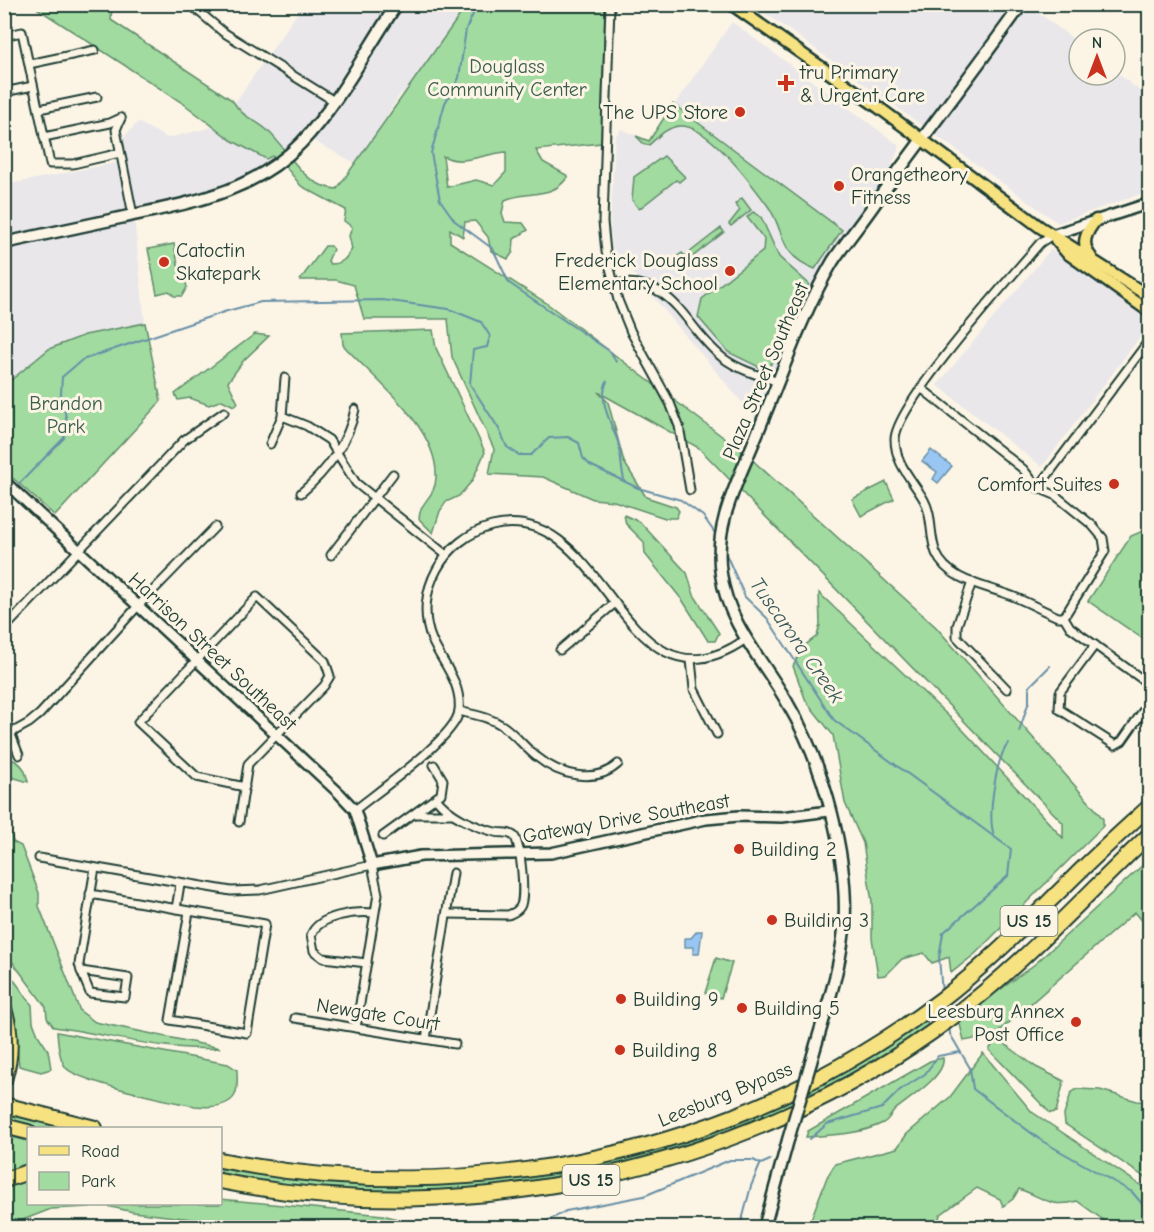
<svg xmlns="http://www.w3.org/2000/svg" width="1154" height="1232" viewBox="0 0 1154 1232" font-family="'Comic Neue',sans-serif">
<style>
.built{fill:#e9e7ea}
.green{fill:#a1dba0;stroke:#608c6a;stroke-width:1.5;fill-rule:evenodd}
.water{fill:#99c6f3;stroke:#688fa7;stroke-width:1.5}
.lines{fill:none;stroke-linecap:round;stroke-linejoin:round}
.stream{stroke:#688fa7;stroke-width:2}
.minor-casing{stroke:#1f3d34;stroke-width:11}
.tertiary-casing{stroke:#1f3d34;stroke-width:14}
.secondary-casing{stroke:#1f3d34;stroke-width:15}
.primary-casing{stroke:#1f3d34;stroke-width:15}
.motorway-casing{stroke:#1f3d34;stroke-width:18}
.minor{stroke:#fcf5e5;stroke-width:7}
.tertiary{stroke:#fcf5e5;stroke-width:9}
.secondary{stroke:#fcf5e5;stroke-width:10}
.primary{stroke:#f7e281;stroke-width:10}
.motorway{stroke:#f7e281;stroke-width:14}
.secondary-bridge-casing{stroke:#1f3d34;stroke-width:15;stroke-linecap:butt}
.secondary-bridge{stroke:#fcf5e5;stroke-width:10}
.poi-dot{fill:#c8321e;stroke:#fcf5e5;stroke-width:2}
.labels{text-anchor:middle;stroke-width:6;stroke-linejoin:round;paint-order:stroke}
.shield{fill:#fcf5e5;stroke:#617469;stroke-width:1.5}
.shield-label{font-size:18px;font-weight:bold;fill:#1f3d34}
.park-label{font-size:20px;fill:#395d4a;stroke:#fcf5e5}
.poi-label{font-size:20px;fill:#1f3d34;stroke:#fcf5e5;text-anchor:start}
.street-label{font-size:20px;fill:#1f3d34;stroke:#fcf5e5}
.water-label{font-size:21px;font-style:italic;fill:#37585a;stroke:#fcf5e5}
</style>
<rect width="100%" height="100%" fill="#fcf5e5"/>
<filter id="ink" filterUnits="userSpaceOnUse"><feTurbulence type="fractalNoise" baseFrequency=".0167" numOctaves="2"/><feDisplacementMap in="SourceGraphic" scale="12" xChannelSelector="R" yChannelSelector="G"/><feConvolveMatrix kernelMatrix="1 2 1 2 8 2 1 2 1" color-interpolation-filters="sRGB"/></filter>
<g filter="url(#ink)">
<g class="built">
<path d="M303,5H467L406,95L401,93L357,164L306,137L289,154L278,142L244,116L234,104Z"/>
<path d="M754,5H1028L1079,43V75H1115V71L1149,98V191L1058,223Z"/>
<path d="M732,22L900,146L876,202L834,261L761,425L612,248L610,230L615,137L621,129L649,141Z"/>
<path d="M138,122L167,138L209,128L212,125L231,140L281,161L249,182L134,215L145,323L85,335L49,349L5,385V185L115,163L113,149Z"/>
<path d="M1051,249L1148,317L1149,325L1042,467L937,385Z"/>
</g>
<g class="green">
<path d="M32,5H81L89,9L96,5H112L111,20L232,100C243,118 253,118 267,130C291,152 301,186 337,189L467,5H605L601,143L536,150L543,162L568,176C554,200 526,190 505,200L502,213L505,222L523,223L528,230L514,239L513,252L508,259L491,251L488,237L475,221L465,222L463,237L450,229V242L545,302L748,456L936,627L1097,811L1103,819V826L975,954L951,973L949,957L932,963L924,953L902,959L886,975L878,976L872,938V902L863,843L845,803L833,735L806,701L793,666L804,646L817,636L820,625L819,593L962,729L1063,838V823L699,448L598,392L608,402L624,462L646,497L676,507L679,511L676,518H665L614,501L593,499L543,477L489,474L494,449L452,357L448,319H364L354,285L336,280H300L325,246H331L333,249L328,261L330,264C342,264 346,259 352,249L349,236L352,227L344,221L346,210L301,186L281,161L272,156L266,159L231,140L184,104ZM506,152V172L494,185L476,180L447,187L443,156C463,167 485,153 506,152Z"/>
<path d="M673,104L842,230L815,269C777,254 786,232 768,206C752,184 708,124 680,126C667,127 658,137 649,145L644,144L636,136L649,141Z"/>
<path d="M664,156L685,177L679,182L676,180L639,209L632,200L634,177Z"/>
<path d="M742,198L751,210L731,226L729,224L740,210L735,204Z"/>
<path d="M753,212L761,217L779,257L809,284L793,312L770,366L763,369L728,352L698,317L702,299L763,251L764,239L747,217Z"/>
<path d="M721,228L724,232L682,265L675,258L682,253L685,256Z"/>
<path d="M174,244L180,274L184,276L187,287L182,296H174L169,291L157,294L148,249Z"/>
<path d="M145,323L161,401L55,516L5,471V385L49,349L85,335Z"/>
<path d="M433,330L436,348L485,452L472,481L459,496L446,502L440,511L433,533L419,519C420,500 435,498 436,478C439,428 375,380 343,345L342,333Z"/>
<path d="M255,334L269,336L244,360L228,382L238,403L234,406L222,400L209,405L190,398L178,400L175,394Z"/>
<path d="M886,482L894,499L861,516L852,499Z"/>
<path d="M624,515L640,522L687,573L694,595L719,633L715,641H708L683,601L645,554L644,542L626,524Z"/>
<path d="M1149,523V643L1088,601L1131,536L1143,531Z"/>
<path d="M5,758C20,760 25,767 28,782L5,775Z"/>
<path d="M4,804L13,842L21,846L39,893V906L80,1011L95,1022L220,1048C163,1052 109,1034 54,1027L47,1018L46,1007L5,952Z"/>
<path d="M1145,863H1149V873L1144,878L1149,884V929L1135,912L995,1035L964,1041L959,1020L1035,964Z"/>
<path d="M716,958L732,963L721,998L705,993Z"/>
<path d="M4,966L32,1005L33,1022L38,1035L48,1050L51,1069L41,1072L19,1066L14,1018L5,986Z"/>
<path d="M926,1019L928,1027L882,1058L815,1096L699,1144L541,1185L354,1195L221,1177V1164L353,1183L390,1184H425L594,1164L640,1153L806,1092L878,1051Z"/>
<path d="M57,1032L228,1064L237,1070C237,1079 239,1094 231,1100C221,1108 206,1107 195,1106C173,1102 79,1082 66,1068C59,1059 58,1043 57,1032Z"/>
<path d="M997,1038L1036,1067L1064,1081L1056,1112L1050,1113L989,1050Z"/>
<path d="M983,1053L1032,1112L1149,1191V1227H1107L1106,1222L1077,1201C1052,1209 1042,1197 1019,1189L1013,1199L1003,1206L1000,1199L977,1188L940,1215L936,1227H808L827,1177L835,1164L897,1148L907,1134L950,1097Z"/>
<path d="M943,1058C946,1076 908,1099 895,1110C891,1114 888,1121 883,1123C859,1135 831,1135 806,1137L808,1131L930,1061Z"/>
<path d="M1077,1089L1100,1090L1137,1101L1149,1102V1180L1065,1124L1064,1115L1071,1093Z"/>
<path d="M4,1111L74,1128H29L5,1122Z"/>
<path d="M5,1135L28,1141V1166L5,1174Z"/>
<path d="M28,1180V1204H220L221,1199L383,1215L397,1219L406,1227L267,1228L133,1212L107,1206L51,1209L5,1227V1189Z"/>
</g>
<g class="water">
<path d="M931,450L952,466L938,483L933,479L937,472L922,461Z"/>
<path d="M697,931H702L699,954H693V947H685V938H691Z"/>
</g>
<g class="lines">
<g class="stream">
<path d="M478,4L466,29L459,78L445,103L431,153L440,200L455,221L493,249L509,283L611,352L616,362"/>
<path d="M607,381C597,403 613,425 619,445C621,456 621,468 624,479"/>
<path d="M15,488L64,438L67,422L61,394L62,377L82,360L227,311L261,302L383,300L449,309L481,322L490,336L487,347L473,350L470,384L499,429L507,447L519,455H531L549,438L568,437L579,443L583,458L590,465L638,488L681,500L703,516L717,536"/>
<path d="M4,498L11,492"/>
<path d="M725,552L745,597L767,618L834,720L1011,849L1008,876L943,933L939,958L942,993"/>
<path d="M1019,732L1029,701V687L1050,666"/>
<path d="M994,835C987,817 996,756 1009,743"/>
<path d="M949,1025L950,1034L970,1068L973,1089L1042,1141L1132,1192L1150,1213"/>
<path d="M810,1139L827,1124L882,1108L900,1090L925,1074L938,1056L960,1052"/>
<path d="M534,1228L566,1211L644,1196L730,1160H753L761,1164L770,1160"/>
<path d="M740,1228L751,1186L760,1165"/>
</g>
<defs>
<g id="minor">
<path d="M190,4L223,32L334,101"/>
<path d="M610,4L603,222L606,252L618,300L631,332L670,403L679,426L690,490"/>
<path d="M4,36L22,32L50,164H73L120,153"/>
<path d="M29,64L95,50"/>
<path d="M4,92L33,86"/>
<path d="M39,109L97,97"/>
<path d="M121,118L116,130L133,215"/>
<path d="M44,137L110,123L121,118"/>
<path d="M614,284C675,275 685,329 723,358C739,370 760,376 779,382"/>
<path d="M921,388L1023,469L1038,488L1055,495L1092,525L1103,538L1105,551L1064,617H1058C1044,611 1031,604 1017,598C990,586 949,583 936,553C929,535 933,516 924,500C912,479 895,464 895,439C896,404 1012,276 1040,243L1052,235"/>
<path d="M282,416L307,426L329,440L356,483L445,554"/>
<path d="M270,444L282,416L285,378"/>
<path d="M1038,488L1150,339"/>
<path d="M301,493C326,472 349,442 355,409"/>
<path d="M331,555L393,474"/>
<path d="M972,582L957,626V637L1007,689"/>
<path d="M1064,617L1070,627L1150,685"/>
<path d="M4,629L184,440L224,412"/>
<path d="M1095,645L1060,692L1059,709L1115,745L1122,741L1150,701"/>
<path d="M560,650L615,603"/>
<path d="M691,660L694,689L717,734"/>
<path d="M459,711C474,715 490,717 503,726C516,735 525,748 537,757C559,775 595,785 618,764"/>
<path d="M4,717L19,755"/>
<path d="M11,733L29,723L40,714L138,606L215,527"/>
<path d="M436,798C448,815 475,827 495,832C503,834 507,831 514,836C521,844 526,898 520,907C517,912 513,913 508,915L447,914"/>
<path d="M355,810C377,792 456,737 459,711C462,682 442,663 432,640C412,592 445,538 492,526C609,497 621,726 746,639"/>
<path d="M415,814H451"/>
<path d="M239,822L248,764L324,686L330,676L325,661L257,597L138,722L197,777L245,787"/>
<path d="M383,836L441,794L443,780L434,765"/>
<path d="M39,858L231,891L260,890L372,865L378,894L356,1028"/>
<path d="M90,894L265,924L247,1033L170,1020L189,912"/>
<path d="M176,909L180,884"/>
<path d="M367,963L323,958L314,951L311,935C319,915 355,911 374,913"/>
<path d="M81,971L128,978L125,997L90,993Z"/>
<path d="M81,971L79,964L95,868"/>
<path d="M295,1018L455,1044"/>
<path d="M426,1039L453,873"/>
</g>
<g id="tertiary">
<path d="M1052,235L1150,203"/>
<path d="M4,481L339,793L355,810L372,865L421,856L551,853L706,819L739,816L782,817L829,811"/>
</g>
<g id="secondary">
<path d="M4,243C46,234 87,225 129,216C193,202 254,192 301,143C339,103 366,50 397,4"/>
<path d="M811,1062C823,1019 839,975 844,930C850,859 824,765 788,704C764,661 728,625 721,574C713,523 739,480 757,434C781,377 801,315 833,261C847,240 864,220 878,199C925,134 975,70 1022,4"/>
<path d="M764,1228L788,1140"/>
</g>
<g id="primary">
<path d="M731,4L878,107L1040,227L1150,297"/>
<path d="M1056,240L1067,253L1150,312"/>
<path d="M1091,257C1080,244 1086,232 1096,220"/>
</g>
<g id="motorway">
<path d="M4,1009C12,1033 12,1055 4,1080"/>
<path d="M4,1105L95,1128"/>
<path d="M4,1126L28,1132"/>
<path d="M220,1160C471,1211 737,1155 942,999C989,963 1030,920 1073,878C1098,853 1124,830 1150,806"/>
<path d="M4,1180L28,1172"/>
<path d="M220,1181C468,1232 748,1170 950,1019C1023,965 1084,896 1150,834"/>
</g>
</defs>
<use href="#minor" class="minor-casing"/>
<use href="#tertiary" class="tertiary-casing"/>
<use href="#secondary" class="secondary-casing"/>
<use href="#primary" class="primary-casing"/>
<use href="#motorway" class="motorway-casing"/>
<use href="#minor" class="minor"/>
<use href="#tertiary" class="tertiary"/>
<use href="#secondary" class="secondary"/>
<use href="#primary" class="primary"/>
<use href="#motorway" class="motorway"/>
<defs>
<path id="secondary-bridge" d="M788,1140L811,1062"/>
</defs>
<use href="#secondary-bridge" class="secondary-bridge-casing"/>
<use href="#secondary-bridge" class="secondary-bridge"/>
</g>
</g>
<g class="poi-dot">
<path d="M783 74h6v6h6v6h-6v6h-6v-6h-6v-6h6z"/>
<circle cx="740" cy="112" r="6"/>
<circle cx="839" cy="186" r="6"/>
<circle cx="164" cy="262" r="6"/>
<circle cx="730" cy="271" r="6"/>
<circle cx="1114" cy="484" r="6"/>
<circle cx="739" cy="849" r="6"/>
<circle cx="772" cy="920" r="6"/>
<circle cx="621" cy="999" r="6"/>
<circle cx="742" cy="1008" r="6"/>
<circle cx="1076" cy="1022" r="6"/>
<circle cx="620" cy="1050" r="6"/>
</g>
<g class="labels">
<g class="shield">
<rect x="1000.5" y="906" width="57" height="30" rx="4.5"/>
<rect x="562.5" y="1165" width="57" height="30" rx="4.5"/>
</g>
<g class="shield-label">
<text x="1029" y="927">US 15</text>
<text x="591" y="1186">US 15</text>
</g>
<g class="park-label">
<text x="507" y="73">Douglass<tspan x="507" dy="23">Community Center</tspan></text>
<text x="66" y="410">Brandon<tspan x="66" dy="23">Park</tspan></text>
</g>
<g class="poi-label">
<text x="800" y="79">tru Primary<tspan x="800" dy="23">&amp; Urgent Care</tspan></text>
<text x="728" y="119" text-anchor="end">The UPS Store</text>
<text x="851" y="181">Orangetheory<tspan x="851" dy="23">Fitness</tspan></text>
<text x="176" y="257">Catoctin<tspan x="176" dy="23">Skatepark</tspan></text>
<text x="718" y="267" text-anchor="end">Frederick Douglass<tspan x="718" dy="23">Elementary School</tspan></text>
<text x="1102" y="491" text-anchor="end">Comfort Suites</text>
<text x="751" y="856">Building 2</text>
<text x="784" y="927">Building 3</text>
<text x="633" y="1006">Building 9</text>
<text x="754" y="1015">Building 5</text>
<text x="1064" y="1018" text-anchor="end">Leesburg Annex<tspan x="1064" dy="23">Post Office</tspan></text>
<text x="632" y="1057">Building 8</text>
</g>
<g class="street-label">
<text transform="translate(765 371) rotate(-67)" y="7">Plaza Street Southeast</text>
<text transform="translate(213 651) rotate(43)" y="7">Harrison Street Southeast</text>
<text transform="translate(626 818) rotate(-10)" y="7">Gateway Drive Southeast</text>
<text transform="translate(378 1014) rotate(9)" y="7">Newgate Court</text>
<text transform="translate(725 1094) rotate(-22)" y="7">Leesburg Bypass</text>
</g>
<g class="water-label">
<text transform="translate(797 640) rotate(55)" y="7">Tuscarora Creek</text>
</g>
</g>
<rect width="1154" height="1232" fill="none" stroke="#fcf5e5" stroke-width="24"/>
<rect x="12" y="12" width="1130" height="1208" fill="none" stroke="#1f3d34" stroke-width="2" filter="url(#ink)"/>
<rect x="27" y="1127" width="195" height="78" fill="#fcf5e5" stroke="#a4ab9e" stroke-width="1.5"/>
<rect x="39" y="1146" width="30" height="9" fill="#f7e281" stroke="#a4ab9e" stroke-width="1.5"/>
<text x="81" y="1157" font-size="18" fill="#1f3d34">Road</text>
<rect x="39" y="1172" width="30" height="18" fill="#a1dba0" stroke="#a4ab9e" stroke-width="1.5"/>
<text x="81" y="1187" font-size="18" fill="#1f3d34">Park</text>
<g transform="translate(1097 57)"><circle r="28" fill="#fcf5e5" stroke="#a4ab9e" stroke-width="1.5"/>
<path d="M0-4.5L10 22L0 15L-10 22Z" fill="#c8321e"/>
<text y="-9" font-size="16" font-weight="bold" text-anchor="middle" fill="#1f3d34">N</text>
</g>
</svg>
